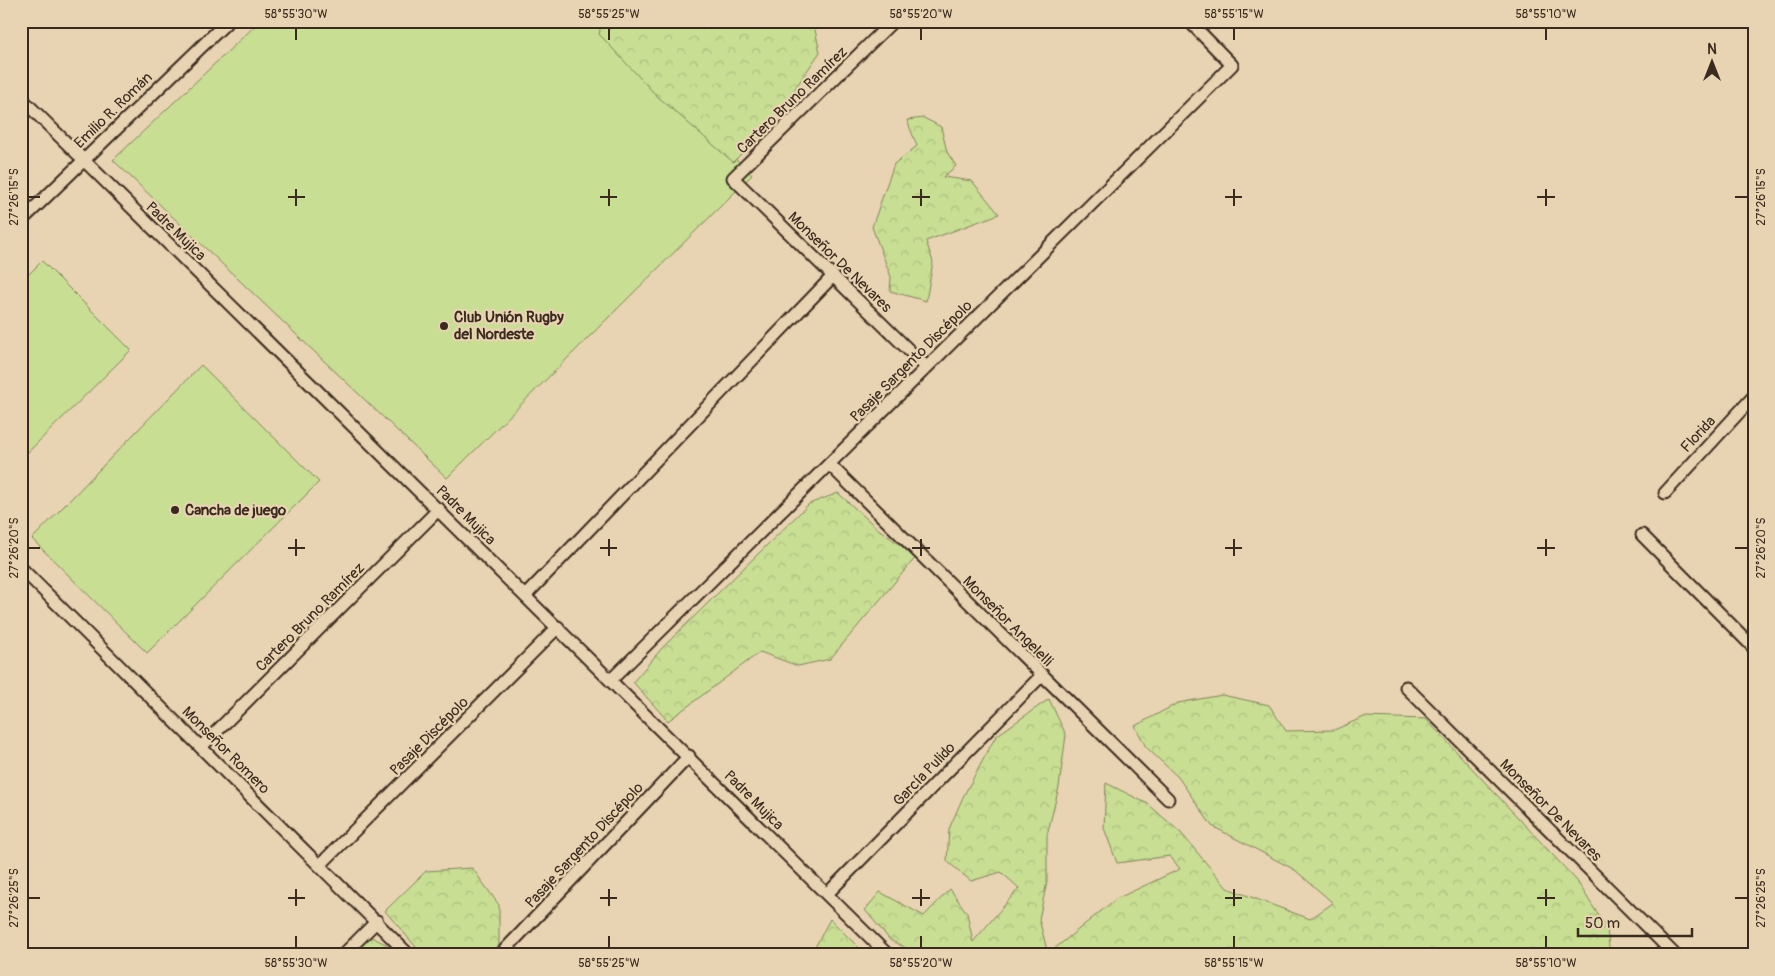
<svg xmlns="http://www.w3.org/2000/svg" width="1775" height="976" viewBox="0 0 1775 976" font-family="Pangolin,sans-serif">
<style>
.grass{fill:#c7de93;stroke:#818458}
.forest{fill:url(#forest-crowns);stroke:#818458}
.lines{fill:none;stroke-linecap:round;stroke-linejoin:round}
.minor-casing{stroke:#3b2a1e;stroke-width:15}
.minor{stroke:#e8d3b2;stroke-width:11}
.ticks{fill:none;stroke:#3b2a1e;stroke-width:2}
.poi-dot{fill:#3b2a1e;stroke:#e8d3b2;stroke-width:2}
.labels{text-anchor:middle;stroke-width:4.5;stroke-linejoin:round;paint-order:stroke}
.street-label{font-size:15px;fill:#3b2a1e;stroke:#e8d3b2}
.poi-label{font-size:15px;font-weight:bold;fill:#3b2a1e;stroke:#e8d3b2;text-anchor:start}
.neatline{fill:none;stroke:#3b2a1e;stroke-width:2}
.ticks-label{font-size:12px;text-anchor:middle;fill:#3b2a1e}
</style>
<defs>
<pattern id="forest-crowns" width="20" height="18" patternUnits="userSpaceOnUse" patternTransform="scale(1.25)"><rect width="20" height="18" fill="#c7de93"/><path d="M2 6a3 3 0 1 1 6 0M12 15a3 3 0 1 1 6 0" fill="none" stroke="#acbf7e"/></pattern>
</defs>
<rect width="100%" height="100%" fill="#e8d3b2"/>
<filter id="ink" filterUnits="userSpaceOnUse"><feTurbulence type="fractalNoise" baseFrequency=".02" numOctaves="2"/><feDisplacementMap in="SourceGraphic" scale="10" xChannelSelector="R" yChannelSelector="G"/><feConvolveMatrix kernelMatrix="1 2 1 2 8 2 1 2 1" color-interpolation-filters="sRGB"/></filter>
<g filter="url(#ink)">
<g class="grass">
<path d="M260,21H594L752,175L447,478L113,160Z"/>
<path d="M42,261L131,350L21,459V282Z"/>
<path d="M201,365L319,482L147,653L32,539Z"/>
</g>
<g class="forest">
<path d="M602,21H813L820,52L770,125L733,162L656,95L599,34Z"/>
<path d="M924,118L941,127L947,152L956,166L943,177L972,181L999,214L926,241L933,262L926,301L890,291L891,277L872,227L894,164L917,146L907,120Z"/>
<path d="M838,493L877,528L916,557L830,659L798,666L760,652L668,721L633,682L663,647L809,504Z"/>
<path d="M1222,695L1269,705L1286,731L1334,730L1364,717L1426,719L1577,881L1607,929L1610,955H920L890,940L865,910L880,892L924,916L950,889L967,913L973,942L1019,888L1001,872L971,881L947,861L949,829L963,797L996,736L1049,699L1066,735L1059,787L1047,835V882L1039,919L1048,954L1116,899L1180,869L1170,856L1117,863L1104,828L1106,783L1148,804L1181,833L1227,888L1310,919L1333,903L1295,870L1212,826L1178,777L1146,747L1135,726L1178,703Z"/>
<path d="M472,868L499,905V955H423L385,911L426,871Z"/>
<path d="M830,919L866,955H811Z"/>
<path d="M360,931L393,948L399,955H349Z"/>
</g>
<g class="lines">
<defs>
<g id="minor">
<path d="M893,21L733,178L926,367"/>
<path d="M21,98L888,955"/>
<path d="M21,221L228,21"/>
<path d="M829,464L1168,799"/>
<path d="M1665,493L1754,396"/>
<path d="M1642,535L1754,648"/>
<path d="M21,568L409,955"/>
<path d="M526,595L833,276"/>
<path d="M611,680L1232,65L1189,21"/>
<path d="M1406,687L1675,955"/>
<path d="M201,747L439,509"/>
<path d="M320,865L558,627"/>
<path d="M827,894L1042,675"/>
<path d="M343,955L377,921"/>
<path d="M500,955L689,756"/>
</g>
</defs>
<use href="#minor" class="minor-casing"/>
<use href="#minor" class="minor"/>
</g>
</g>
<path class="ticks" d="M296,28V40M609,28V40M921,28V40M1234,28V40M1546,28V40M296,189V206M609,189V206M921,189V206M1234,189V206M1546,189V206M28,197H40M288,197H305M600,197H617M912,197H930M1225,197H1242M1537,197H1555M1735,197H1748M296,539V556M609,539V556M921,539V556M1234,539V556M1546,539V556M28,548H40M288,548H305M600,548H617M912,548H930M1225,548H1242M1537,548H1555M1735,548H1748M296,889V906M609,889V906M921,889V906M1234,889V906M1546,889V906M28,898H40M288,898H305M600,898H617M912,898H930M1225,898H1242M1537,898H1555M1735,898H1748M296,936V948M609,936V948M921,936V948M1234,936V948M1546,936V948"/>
<g class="poi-dot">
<circle cx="444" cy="326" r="5"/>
<circle cx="175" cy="510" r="5"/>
</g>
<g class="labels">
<g class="street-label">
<text transform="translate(792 100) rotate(-44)" y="5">Cartero Bruno Ramírez</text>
<text transform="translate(113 110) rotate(-44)" y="5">Emilio R. Román</text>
<text transform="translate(176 231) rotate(44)" y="5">Padre Mujica</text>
<text transform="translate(840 262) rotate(44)" y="5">Monseñor De Nevares</text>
<text transform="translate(911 361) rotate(-45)" y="5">Pasaje Sargento Discépolo</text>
<text transform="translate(1698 434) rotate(-47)" y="5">Florida</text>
<text transform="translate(466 515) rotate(45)" y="5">Padre Mujica</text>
<text transform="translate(310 617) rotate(-45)" y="5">Cartero Bruno Ramírez</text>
<text transform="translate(1008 621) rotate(45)" y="5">Monseñor Angelelli</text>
<text transform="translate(429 736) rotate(-45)" y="5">Pasaje Discépolo</text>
<text transform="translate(226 750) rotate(45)" y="5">Monseñor Romero</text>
<text transform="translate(924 774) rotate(-46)" y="5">García Pulido</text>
<text transform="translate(754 800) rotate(45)" y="5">Padre Mujica</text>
<text transform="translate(1551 810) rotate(45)" y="5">Monseñor De Nevares</text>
<text transform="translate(584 845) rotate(-47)" y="5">Pasaje Sargento Discépolo</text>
</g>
<g class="poi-label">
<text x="454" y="322">Club Unión Rugby<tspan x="454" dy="17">del Nordeste</tspan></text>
<text x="185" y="515">Cancha de juego</text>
</g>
</g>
<rect width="1775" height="976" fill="none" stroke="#e8d3b2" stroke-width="55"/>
<g transform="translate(1712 62)" stroke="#e8d3b2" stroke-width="4" paint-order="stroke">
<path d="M0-4L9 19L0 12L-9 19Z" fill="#3b2a1e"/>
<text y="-8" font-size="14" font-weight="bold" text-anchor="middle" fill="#3b2a1e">N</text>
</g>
<path d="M1578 928v8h114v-8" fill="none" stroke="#3b2a1e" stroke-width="2.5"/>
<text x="1585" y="928" font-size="15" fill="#3b2a1e" stroke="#e8d3b2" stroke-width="4" paint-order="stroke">50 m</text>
<rect x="28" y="28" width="1720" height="920" class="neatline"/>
<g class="ticks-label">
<text x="296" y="18">58°55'30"W</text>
<text x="609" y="18">58°55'25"W</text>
<text x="921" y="18">58°55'20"W</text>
<text x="1234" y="18">58°55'15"W</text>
<text x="1546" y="18">58°55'10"W</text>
<text transform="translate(14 197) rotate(-90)" y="4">27°26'15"S</text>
<text transform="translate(1761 197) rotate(-90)" y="4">27°26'15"S</text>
<text transform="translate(14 548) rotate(-90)" y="4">27°26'20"S</text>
<text transform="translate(1761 548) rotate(-90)" y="4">27°26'20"S</text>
<text transform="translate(14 898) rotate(-90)" y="4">27°26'25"S</text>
<text transform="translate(1761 898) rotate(-90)" y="4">27°26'25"S</text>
<text x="296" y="967">58°55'30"W</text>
<text x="609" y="967">58°55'25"W</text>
<text x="921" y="967">58°55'20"W</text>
<text x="1234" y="967">58°55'15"W</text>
<text x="1546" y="967">58°55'10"W</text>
</g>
</svg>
